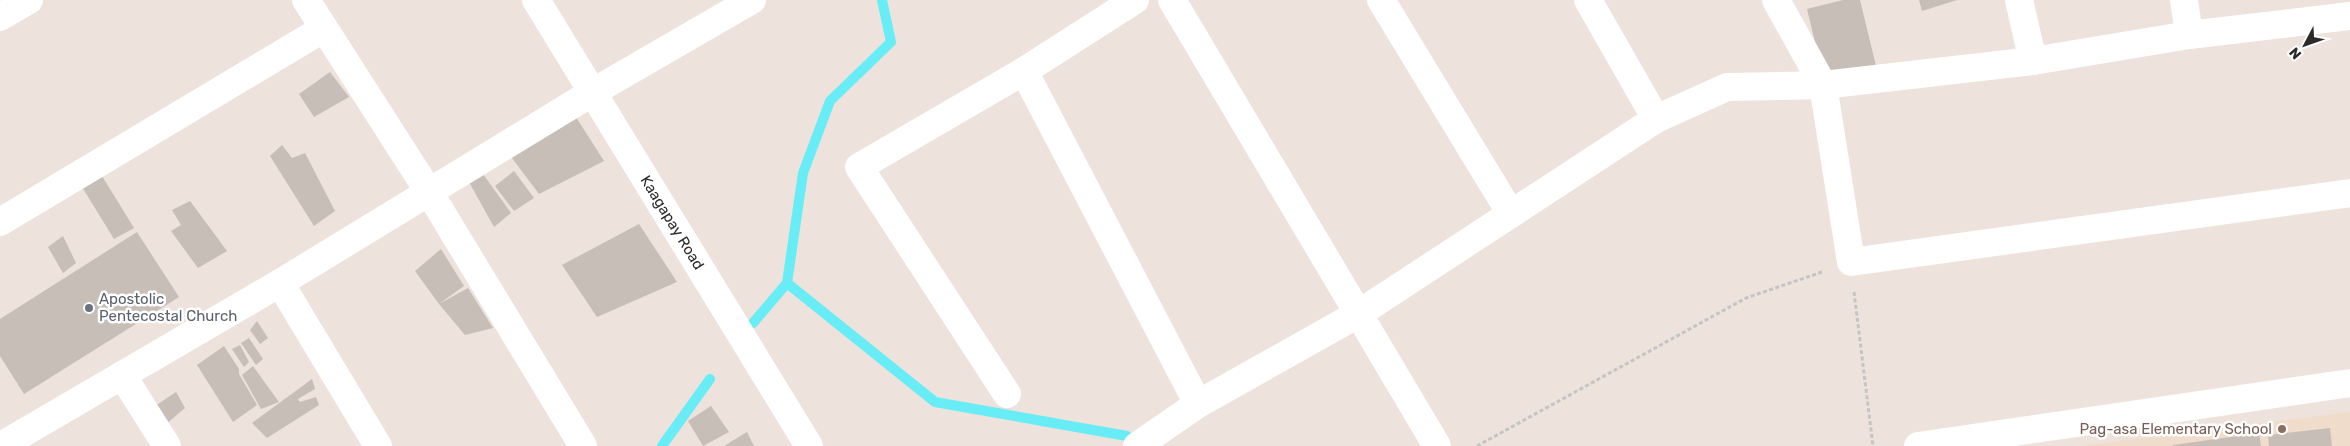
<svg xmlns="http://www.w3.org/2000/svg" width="2350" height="446" viewBox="0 0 2350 446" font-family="Rubik,sans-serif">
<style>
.education{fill:#f0dcca}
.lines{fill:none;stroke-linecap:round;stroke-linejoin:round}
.stream{stroke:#68edf6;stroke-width:10}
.building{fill:#c6beb7}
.path{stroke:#c4c4c4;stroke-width:3;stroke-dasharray:4 2.5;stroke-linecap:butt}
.minor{stroke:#fff;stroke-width:28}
.tertiary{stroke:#fff;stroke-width:28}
.worship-dot{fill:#6b7280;stroke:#fff;stroke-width:2}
.education-dot{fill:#8d6e63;stroke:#fff;stroke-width:2}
.labels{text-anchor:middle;stroke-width:5;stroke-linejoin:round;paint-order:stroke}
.street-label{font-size:15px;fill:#2b2b2b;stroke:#fff}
.worship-label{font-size:15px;fill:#5b616d;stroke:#fff;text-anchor:start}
.education-label{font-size:15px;fill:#785e54;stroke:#fff;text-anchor:end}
</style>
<rect width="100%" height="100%" fill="#ede2dc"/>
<path class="education" d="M2350,412V446H2079Z"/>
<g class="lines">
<g class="stream">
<path d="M787,283L935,402L1127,436"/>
<path d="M753,323L787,283L803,173L830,101L891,42L882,0"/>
<path d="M662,446L710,379"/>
</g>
</g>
<g class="building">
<path d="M1843,0H1860L1876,66L1824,79L1807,9Z"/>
<path d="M1919,0H1957L1922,11Z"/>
<path d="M330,72L349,97L314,117L299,94Z"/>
<path d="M574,114L604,161L539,194L509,154Z"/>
<path d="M282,145L292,158L305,153L335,211L314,226L270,156Z"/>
<path d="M514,171L534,198L514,211L495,186Z"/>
<path d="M483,174L511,213L494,227L469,182Z"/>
<path d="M102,176L134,228L114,239L82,187Z"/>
<path d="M190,201L227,251L198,268L171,231L181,225L172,210Z"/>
<path d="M639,224L677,282L597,317L562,265Z"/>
<path d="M137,232L179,297L24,394L0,356V319Z"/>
<path d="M63,236L76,263L63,273L48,247Z"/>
<path d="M441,249L464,286L439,304L468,288L493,328L465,335L439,304L415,271Z"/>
<path d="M257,321L268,338L260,344L250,330Z"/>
<path d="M249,338L263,359L256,365L241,343Z"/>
<path d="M240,345L249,362L244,367L232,349Z"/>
<path d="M224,346L239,369V374L257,405L233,422L197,365Z"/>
<path d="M253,366L279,402L261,409L242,375Z"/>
<path d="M312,379L315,389L298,399L300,402L316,397L319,405L267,438L252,423Z"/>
<path d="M176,392L185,408L158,431L146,412Z"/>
<path d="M711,406L729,432L703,446L688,421Z"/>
<path d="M2330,428L2332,446H2269L2268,435Z"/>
<path d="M747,432L754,446H724Z"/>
<path d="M2259,433L2261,446H2173V445Z"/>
</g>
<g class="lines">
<g class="path">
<path d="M1854,292L1873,446"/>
<path d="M1477,446L1746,298L1822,272"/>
</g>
<g class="minor">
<path d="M306,0L429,192L583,446"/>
<path d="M1172,0L1437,446"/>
<path d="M1381,0L1511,214"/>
<path d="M1588,0L1656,119"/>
<path d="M1776,0L1823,85L1851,262L2350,193"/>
<path d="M2019,0L2033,61"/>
<path d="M2184,0L2189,35"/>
<path d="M0,17L29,0"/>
<path d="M1024,71L1198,404"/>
<path d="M0,222L323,29"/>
<path d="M280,283L378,446"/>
<path d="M122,375L167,446"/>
<path d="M1007,394L859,167L1024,71L1135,0"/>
<path d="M1,446L280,283L593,92L752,0"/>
<path d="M1137,446L1198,404L1358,314L1656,119L1727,87L1823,85L2033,61L2189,35L2350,16"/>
<path d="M1918,446L2350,383"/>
</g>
<path class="tertiary" id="s1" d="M536,0L809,446"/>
</g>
<circle class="worship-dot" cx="89" cy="308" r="5"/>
<circle class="education-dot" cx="2282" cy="429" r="5"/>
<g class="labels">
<g class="street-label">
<text dy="5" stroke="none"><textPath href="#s1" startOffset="261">Kaagapay Road</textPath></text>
</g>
<g class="worship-label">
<text x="99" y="304">Apostolic<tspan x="99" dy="17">Pentecostal Church</tspan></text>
</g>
<g class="education-label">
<text x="2272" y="434">Pag-asa Elementary School</text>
</g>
</g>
<g transform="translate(2305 45) rotate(229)" stroke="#ffffff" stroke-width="4" paint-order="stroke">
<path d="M0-4L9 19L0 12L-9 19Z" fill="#2b2b2b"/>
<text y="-8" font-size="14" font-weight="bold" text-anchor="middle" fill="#2b2b2b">N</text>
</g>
</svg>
